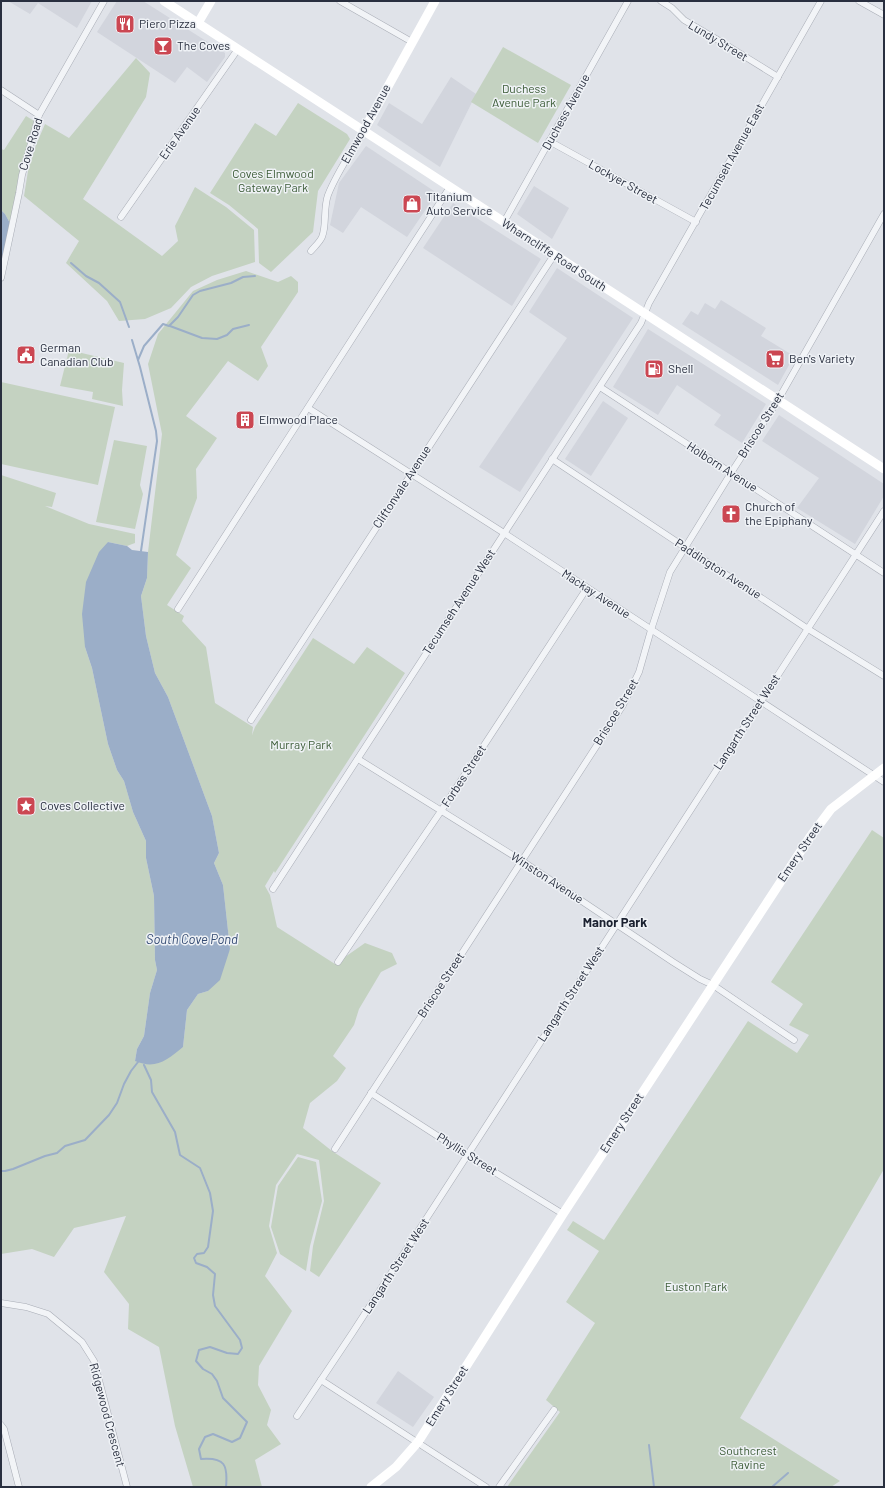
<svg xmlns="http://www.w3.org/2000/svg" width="885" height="1488" viewBox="0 0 885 1488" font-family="Barlow,sans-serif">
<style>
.built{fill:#d2d5dd}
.green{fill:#c4d2c1}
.water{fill:#9baec8}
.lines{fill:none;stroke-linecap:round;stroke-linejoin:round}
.stream{stroke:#9baec8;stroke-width:2}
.street-casing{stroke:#a9adb6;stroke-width:7}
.street{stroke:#f2f4f7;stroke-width:6}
.secondary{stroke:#fff;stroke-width:9}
.labels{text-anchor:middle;stroke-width:3;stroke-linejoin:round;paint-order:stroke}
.poi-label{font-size:12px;fill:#292f3f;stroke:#eff2f6;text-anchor:start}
.street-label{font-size:12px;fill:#292f3f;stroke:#eff2f6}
.park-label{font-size:12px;fill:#3b5b36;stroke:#eff2f6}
.neighbourhood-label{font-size:13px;font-weight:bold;fill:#1b2130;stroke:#eff2f6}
.water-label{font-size:13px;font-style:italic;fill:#344b73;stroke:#eff2f6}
</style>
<rect width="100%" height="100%" fill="#e0e3e9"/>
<g class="built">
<path d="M8,1H92L77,28L38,3L30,14Z"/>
<path d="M117,1H143L225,53V57L207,82L187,67L175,83L97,32Z"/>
<path d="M451,77L476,94L440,167L377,125L389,103L422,124Z"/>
<path d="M366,146L437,193L407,237L361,207L343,233L330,225L339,183Z"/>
<path d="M534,186L569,208L552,239L517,214Z"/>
<path d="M453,203L541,259L512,306L423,248Z"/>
<path d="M557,268L633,318L520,492L479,467L567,338L529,312Z"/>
<path d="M721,300L766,328L761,336L794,356L778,385L682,324L691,311L698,315L705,303L715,309Z"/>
<path d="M648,329L766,404L742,443L714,425L721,415L677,385L658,415L613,387Z"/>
<path d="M603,401L628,418L591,476L565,459Z"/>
<path d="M779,415L884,484V496L855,544L797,508L819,478L762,441Z"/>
<path d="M398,1371L434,1397L413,1427L376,1403Z"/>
</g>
<g class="green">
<path d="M503,47L571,85L538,143L471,102Z"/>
<path d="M136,58L150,73L146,97L83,199L162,256L178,241L175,226L195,187L226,207L254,230L255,262L212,276L191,287L171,308L145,319L119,321L107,301L66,263L79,241L24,196L28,171L36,145L45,124L69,138Z"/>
<path d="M298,103L347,134L350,139L318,191L313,232L271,272L259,263L258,229L229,205L210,193L255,123L276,136Z"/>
<path d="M26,116L34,121L11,225L5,214L1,210V149L4,150Z"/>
<path d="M246,271L278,282L291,276L298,282V292L261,347L268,366L258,381L228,361L186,416L217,438L196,469L197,498L176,555L191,568L167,605L184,616L182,621L206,647L215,703L253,727L252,735L255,727L313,638L354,664L367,647L405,673L275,873L274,871L265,886L270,895L277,927L335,964L365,943L392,953L397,964L381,972L359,1009L354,1025L333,1056L346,1068L337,1081L310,1103L303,1128L332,1151L381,1183L319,1277L310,1271L313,1246L324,1201L319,1160L297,1154L276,1185L269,1226L277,1253L265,1276L292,1311L259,1366L258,1385L271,1410L267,1425L281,1444L255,1460L262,1487H193L175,1426L159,1347L128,1329L129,1304L104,1272L126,1216L74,1228L54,1257L32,1249L1,1254V475L56,493L52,507L45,506L89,524L135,534V543L127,546L108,542L85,647L92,668L108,744L117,770L124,781L133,812L146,841V858L154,896L155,960L157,970L150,993L144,1036L137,1049L135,1061L183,1047L187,1010L198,994L208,991L230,949L223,885L214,863L219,853L212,816L168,697L155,673L146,636L141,596L147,578L148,552L162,434L148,364L158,334L193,291L217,280Z"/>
<path d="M69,350L124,363L122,390L123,406L92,399L93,392L60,386Z"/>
<path d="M1,382L115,407L98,485L1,464Z"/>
<path d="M114,440L147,446L140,485L143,494L135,529L96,522Z"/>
<path d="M872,830L884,838V1169L740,1418L840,1481L831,1487H507L560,1412L546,1400L595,1323L566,1302L599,1251L567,1230L573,1221L604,1240L748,1021L797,1053L809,1035L789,1025L803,1004L771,982Z"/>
<path d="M298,1157L316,1162L322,1201L310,1246L306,1271L280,1254L271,1227L278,1186Z"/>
</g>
<g class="water">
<path d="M1,210L5,214L11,225L2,262H1Z"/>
<path d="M108,542L127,546L132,550L148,552L147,578L141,596L146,636L155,673L168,697L212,816L219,853L214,863L223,885L230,949L220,980L208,991L198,994L187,1010L183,1047C167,1060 156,1070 135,1061L137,1049L144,1036L150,993L157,970L155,960L154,896L146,858V841L133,812L124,781L117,770L108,744L92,668L85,647L82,614L86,582L99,552Z"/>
</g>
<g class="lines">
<g class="stream">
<path d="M71,263L86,276L99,283L120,302L129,327"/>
<path d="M170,326L202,338L217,339L227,335L233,329L249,325"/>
<path d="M132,340L140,367L156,431L157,441L141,551"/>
<path d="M138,360L144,346L163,324L169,326L178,317L193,295L200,291L231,283L243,277L255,276"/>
<path d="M144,1065L151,1080L152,1092L175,1132L180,1155L200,1168L210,1193L213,1211L208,1247L204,1253L197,1254L194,1258L196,1263L207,1267L215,1274L213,1295L215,1306L240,1340L242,1348L238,1354L227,1353L210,1347L199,1350L196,1361L203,1369L212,1374L217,1381L223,1398L247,1422L240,1438L232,1442L213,1434L205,1437L199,1449L201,1459C225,1457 228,1465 226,1487"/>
<path d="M1,1171H5L13,1169L45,1156L57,1153L65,1146L85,1140L109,1115L117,1103L124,1084L131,1071L138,1062"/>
<path d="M649,1445L654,1487"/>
<path d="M772,1487L788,1473"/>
</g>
<defs>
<g id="street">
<path d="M340,1L412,42"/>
<path d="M661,1L672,8L684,20L723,43L778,77"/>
<path d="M859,1L884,15"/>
<path d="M1,90L39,115"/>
<path d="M549,141L696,222"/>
<path d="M121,217L238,49"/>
<path d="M504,222L628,1"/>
<path d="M311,251C314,247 320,242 322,237C327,225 323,209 328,195C337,172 352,151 364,130"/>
<path d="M1,278L19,193L22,175L39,115L104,1"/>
<path d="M600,387L884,573"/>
<path d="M308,408L504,533L884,782"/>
<path d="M552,459L808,629L884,676"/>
<path d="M178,609L450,187"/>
<path d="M251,720L554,255"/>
<path d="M358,759L522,861L673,962L700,979L713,985L794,1040"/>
<path d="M273,889L641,323L649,303L821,1"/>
<path d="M338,962L441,811L587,588"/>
<path d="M371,1093L467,1155L563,1214"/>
<path d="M335,1149L623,705L639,672L651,630L670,572L731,473L778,400L884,214"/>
<path d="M1,1303L26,1307L48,1314L82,1342L94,1361L127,1487"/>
<path d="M321,1380L486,1487"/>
<path d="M297,1416L353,1332L884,511"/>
<path d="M1,1425L4,1429L19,1487"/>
<path d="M499,1487L554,1410"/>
</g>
</defs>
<use href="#street" class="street-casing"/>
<use href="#street" class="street"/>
<g class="secondary">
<path d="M164,1L884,469"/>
<path d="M198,23L211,1"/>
<path d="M364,130L435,1"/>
<path d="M371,1487L396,1467L418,1442L563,1214L810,837L831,809L884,768"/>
</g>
</g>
<defs>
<symbol id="restaurant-square" viewBox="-11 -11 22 22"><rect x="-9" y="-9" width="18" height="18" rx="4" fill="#cb4752" stroke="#eff2f6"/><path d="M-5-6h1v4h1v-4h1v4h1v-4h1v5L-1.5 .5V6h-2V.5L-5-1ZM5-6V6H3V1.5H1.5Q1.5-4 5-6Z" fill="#fff"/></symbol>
<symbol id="bar-square" viewBox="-11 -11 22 22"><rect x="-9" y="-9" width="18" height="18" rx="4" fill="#cb4752" stroke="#eff2f6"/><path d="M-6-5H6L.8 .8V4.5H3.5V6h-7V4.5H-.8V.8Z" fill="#fff"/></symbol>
<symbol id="shop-square" viewBox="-11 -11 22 22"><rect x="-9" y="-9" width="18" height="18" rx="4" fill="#cb4752" stroke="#eff2f6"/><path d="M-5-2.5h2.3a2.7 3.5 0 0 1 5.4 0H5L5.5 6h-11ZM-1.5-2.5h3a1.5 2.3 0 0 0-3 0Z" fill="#fff"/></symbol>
<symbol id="civic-square" viewBox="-11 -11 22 22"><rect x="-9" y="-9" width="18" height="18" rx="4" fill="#cb4752" stroke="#eff2f6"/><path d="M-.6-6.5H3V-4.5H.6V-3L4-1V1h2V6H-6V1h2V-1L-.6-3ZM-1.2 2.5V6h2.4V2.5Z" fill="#fff"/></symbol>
<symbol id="supermarket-square" viewBox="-11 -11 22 22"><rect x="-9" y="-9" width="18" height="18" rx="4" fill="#cb4752" stroke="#eff2f6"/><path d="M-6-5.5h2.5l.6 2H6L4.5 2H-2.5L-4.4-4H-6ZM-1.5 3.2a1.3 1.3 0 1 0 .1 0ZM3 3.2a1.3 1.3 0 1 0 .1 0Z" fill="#fff"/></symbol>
<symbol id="fuel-square" viewBox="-11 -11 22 22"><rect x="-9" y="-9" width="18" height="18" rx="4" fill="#cb4752" stroke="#eff2f6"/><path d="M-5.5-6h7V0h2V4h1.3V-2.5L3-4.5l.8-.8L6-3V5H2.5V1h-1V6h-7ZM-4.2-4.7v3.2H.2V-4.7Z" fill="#fff"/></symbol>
<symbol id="building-square" viewBox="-11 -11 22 22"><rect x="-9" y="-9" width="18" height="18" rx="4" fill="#cb4752" stroke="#eff2f6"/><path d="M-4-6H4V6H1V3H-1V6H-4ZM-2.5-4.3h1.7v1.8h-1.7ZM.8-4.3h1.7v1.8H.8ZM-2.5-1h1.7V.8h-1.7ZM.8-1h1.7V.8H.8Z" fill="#fff"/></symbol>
<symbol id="church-square" viewBox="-11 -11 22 22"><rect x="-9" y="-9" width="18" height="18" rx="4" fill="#cb4752" stroke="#eff2f6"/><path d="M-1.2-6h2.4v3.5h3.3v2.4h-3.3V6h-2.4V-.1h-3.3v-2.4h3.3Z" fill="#fff"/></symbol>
<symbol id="sight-square" viewBox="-11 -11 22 22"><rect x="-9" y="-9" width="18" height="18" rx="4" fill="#cb4752" stroke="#eff2f6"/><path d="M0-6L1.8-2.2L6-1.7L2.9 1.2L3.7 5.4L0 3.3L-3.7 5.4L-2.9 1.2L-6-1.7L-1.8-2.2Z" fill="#fff"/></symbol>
</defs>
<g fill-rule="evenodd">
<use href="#restaurant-square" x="114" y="13" width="22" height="22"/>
<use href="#bar-square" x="152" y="35" width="22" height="22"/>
<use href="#shop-square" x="401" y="193" width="22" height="22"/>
<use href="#civic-square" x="15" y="344" width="22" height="22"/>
<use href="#supermarket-square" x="764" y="348" width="22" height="22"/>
<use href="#fuel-square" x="643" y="358" width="22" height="22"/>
<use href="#building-square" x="234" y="409" width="22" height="22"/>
<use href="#church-square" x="720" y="503" width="22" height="22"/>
<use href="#sight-square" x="15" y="795" width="22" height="22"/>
</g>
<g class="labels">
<g class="poi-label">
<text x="139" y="28">Piero Pizza</text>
<text x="177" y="50">The Coves</text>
<text x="426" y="201">Titanium<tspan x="426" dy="14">Auto Service</tspan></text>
<text x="40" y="352">German<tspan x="40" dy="14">Canadian Club</tspan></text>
<text x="789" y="363">Ben's Variety</text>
<text x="668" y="373">Shell</text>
<text x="259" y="424">Elmwood Place</text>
<text x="745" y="511">Church of<tspan x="745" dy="14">the Epiphany</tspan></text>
<text x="40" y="810">Coves Collective</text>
</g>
<g class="street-label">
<text transform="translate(718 41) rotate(31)" y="4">Lundy Street</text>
<text transform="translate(566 112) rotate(-61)" y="4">Duchess Avenue</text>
<text transform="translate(366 124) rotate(-61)" y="4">Elmwood Avenue</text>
<text transform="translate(180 133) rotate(-55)" y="4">Erie Avenue</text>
<text transform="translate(31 144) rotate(-73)" y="4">Cove Road</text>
<text transform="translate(732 157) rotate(-61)" y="4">Tecumseh Avenue East</text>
<text transform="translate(623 182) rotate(29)" y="4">Lockyer Street</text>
<text transform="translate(554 255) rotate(33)" y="4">Wharncliffe Road South</text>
<text transform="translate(761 425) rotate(-58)" y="4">Briscoe Street</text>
<text transform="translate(722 467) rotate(33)" y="4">Holborn Avenue</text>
<text transform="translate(402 487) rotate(-57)" y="4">Cliftonvale Avenue</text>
<text transform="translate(718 569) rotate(33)" y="4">Paddington Avenue</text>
<text transform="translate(596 594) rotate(33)" y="4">Mackay Avenue</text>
<text transform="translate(459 602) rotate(-57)" y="4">Tecumseh Avenue West</text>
<text transform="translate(616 712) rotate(-59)" y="4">Briscoe Street</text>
<text transform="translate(747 722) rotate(-57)" y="4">Langarth Street West</text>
<text transform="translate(464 776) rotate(-57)" y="4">Forbes Street</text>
<text transform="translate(800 852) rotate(-56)" y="4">Emery Street</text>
<text transform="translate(547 878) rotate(33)" y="4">Winston Avenue</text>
<text transform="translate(441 985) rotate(-57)" y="4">Briscoe Street</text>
<text transform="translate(571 994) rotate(-57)" y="4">Langarth Street West</text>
<text transform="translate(622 1123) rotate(-57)" y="4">Emery Street</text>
<text transform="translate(467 1154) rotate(32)" y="4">Phyllis Street</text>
<text transform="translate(396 1266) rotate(-57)" y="4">Langarth Street West</text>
<text transform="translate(447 1396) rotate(-58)" y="4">Emery Street</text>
<text transform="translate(107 1415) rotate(75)" y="4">Ridgewood Crescent</text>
</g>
<g class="park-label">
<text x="524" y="93">Duchess<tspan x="524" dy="14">Avenue Park</tspan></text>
<text x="273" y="178">Coves Elmwood<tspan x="273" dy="14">Gateway Park</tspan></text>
<text x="301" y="749">Murray Park</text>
<text x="696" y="1291">Euston Park</text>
<text x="748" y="1455">Southcrest<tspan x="748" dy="14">Ravine</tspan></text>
</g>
<g class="neighbourhood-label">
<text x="615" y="927">Manor Park</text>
</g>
<g class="water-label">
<text x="192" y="944">South Cove Pond</text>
</g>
</g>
<rect width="885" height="1488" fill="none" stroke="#292f3f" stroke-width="4"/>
</svg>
